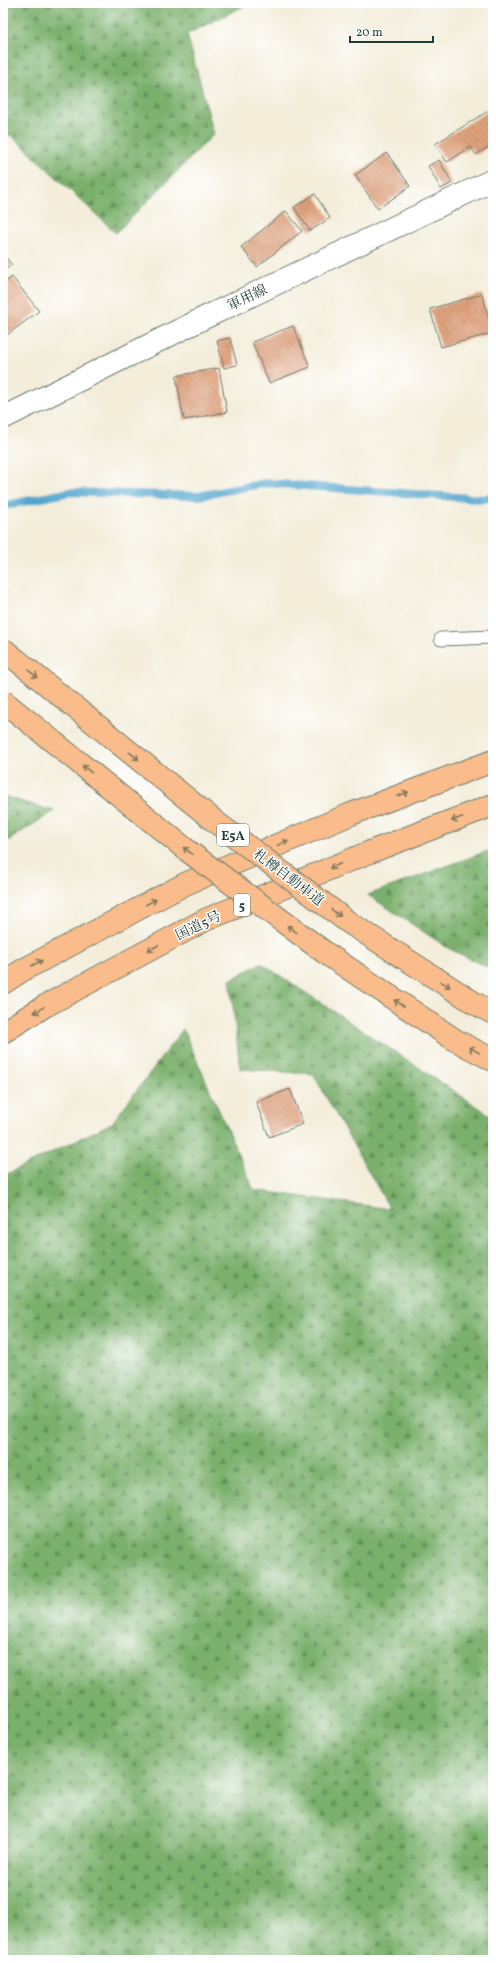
<svg xmlns="http://www.w3.org/2000/svg" width="496" height="1963" viewBox="0 0 496 1963" font-family="Vollkorn,'Noto Serif JP',serif">
<style>
.forest{fill:url(#forest-firs);stroke:#4c7650}
.lines{fill:none;stroke-linecap:round;stroke-linejoin:round}
.stream{stroke:#53a6ce;stroke-width:8}
.building{fill:url(#building-back-hatch)}
.service-casing{stroke:#697b6e;stroke-width:15}
.minor-casing{stroke:#697b6e;stroke-width:24}
.trunk-casing{stroke:#697b6e;stroke-width:24}
.motorway-casing{stroke:#697b6e;stroke-width:24}
.service{stroke:#fff;stroke-width:13}
.minor{stroke:#fff;stroke-width:22}
.trunk{stroke:#f9bc8a;stroke-width:22}
.motorway{stroke:#f9bc8a;stroke-width:22}
.motorway-bridge-casing{stroke:#697b6e;stroke-width:24;stroke-linecap:butt}
.motorway-bridge{stroke:#f9bc8a;stroke-width:22}
.oneway{stroke:#81765b}
.labels{text-anchor:middle;stroke-width:3;stroke-linejoin:round;paint-order:stroke}
.shield{fill:#fff;stroke:#627771;stroke-width:1}
.shield-label{font-size:13px;font-weight:bold;fill:#1f3d34}
.street-label{font-size:14px;fill:#1f3d34;stroke:#fff}
</style>
<defs>
<pattern id="forest-firs" width="22" height="20" patternUnits="userSpaceOnUse"><rect width="22" height="20" fill="#7ab06c"/><path d="M5 1l3.5 6h-7zM16 11l3.5 6h-7z" fill="#63905a"/></pattern>
<pattern id="building-back-hatch" width="6" height="6" patternUnits="userSpaceOnUse"><rect width="6" height="6" fill="#e0a27d"/><path d="M-1 5l2 2M0 0l6 6M5-1l2 2" fill="none" stroke="#b58567"/></pattern>
</defs>
<rect width="100%" height="100%" fill="#fff"/>
<filter id="ink" filterUnits="userSpaceOnUse"><feTurbulence type="fractalNoise" baseFrequency=".025" numOctaves="2"/><feDisplacementMap in="SourceGraphic" scale="8" xChannelSelector="R" yChannelSelector="G"/><feConvolveMatrix kernelMatrix="1 2 1 2 8 2 1 2 1" color-interpolation-filters="sRGB"/></filter>
<filter id="wash" filterUnits="userSpaceOnUse"><feTurbulence type="fractalNoise" baseFrequency=".012" numOctaves="4" result="noise"/><feDisplacementMap in="SourceGraphic" scale="16" xChannelSelector="R" yChannelSelector="G"/><feGaussianBlur stdDeviation="0.9" result="paint"/><feColorMatrix in="noise" values="0 0 0 0 0 0 0 0 0 0 0 0 0 0 0 0 0 1.4 0 .05"/><feComposite in="paint" operator="in"/></filter>
<g filter="url(#wash)">
<rect width="100%" height="100%" fill="#f3edda"/>
<g class="forest">
<path d="M3,3H250L187,34L214,134L116,233L11,135H3Z"/>
<path d="M3,796L54,811L3,844Z"/>
<path d="M493,849V970L448,948L368,895Z"/>
<path d="M261,963L493,1117V1960H3V1176L112,1123L183,1029L254,1190L390,1209L313,1074L240,1069L230,980Z"/>
</g>
<g class="lines">
<path class="stream" d="M3,506L70,492L198,496L266,483L483,499L493,497"/>
</g>
<g id="blocks">
<g class="building">
<path d="M493,108V144L476,155L471,147L447,162L435,144Z"/>
<path d="M387,153L410,186L378,209L355,175Z"/>
<path d="M439,160L452,183L441,189L428,166Z"/>
<path d="M315,194L330,218L310,231L294,207Z"/>
<path d="M286,211L302,231L257,267L241,247Z"/>
<path d="M3,254L12,265L3,271Z"/>
<path d="M12,277L39,311L3,338V284Z"/>
<path d="M482,294L493,333L441,347L430,309Z"/>
<path d="M293,326L310,367L269,383L252,342Z"/>
<path d="M230,338L237,365L224,368L217,341Z"/>
<path d="M219,368L227,412L184,420L176,376Z"/>
<path d="M290,1089L303,1124L269,1137L256,1102Z"/>
</g>
</g>
</g>
<g filter="url(#ink)">
<use href="#blocks" fill-opacity="0" stroke="#697b6e" stroke-width="1"/>
<g class="lines">
<defs>
<path id="service" d="M441,639L493,637"/>
<path id="minor" d="M3,418L204,318L493,180"/>
<g id="trunk">
<path d="M3,983L23,970L185,884L351,814L493,761"/>
<path d="M3,1032L45,1006L205,920L370,852L493,805"/>
</g>
<g id="motorway">
<path d="M476,1004L493,1013"/>
<path d="M455,1040L493,1060"/>
</g>
</defs>
<use href="#service" class="service-casing"/>
<use href="#minor" class="minor-casing"/>
<use href="#trunk" class="trunk-casing"/>
<use href="#motorway" class="motorway-casing"/>
<use href="#service" class="service"/>
<use href="#minor" class="minor"/>
<use href="#trunk" class="trunk"/>
<use href="#motorway" class="motorway"/>
<defs>
<g id="motorway-bridge">
<path d="M3,649L217,823L348,922L476,1004"/>
<path d="M3,701L188,851L324,952L455,1040"/>
</g>
</defs>
<use href="#motorway-bridge" class="motorway-bridge-casing"/>
<use href="#motorway-bridge" class="motorway-bridge"/>
</g>
<defs><path id="oneway-shaft" d="M-6 0H5M1.5-3L5.5 0L1.5 3" fill="none" stroke-width="1.6" stroke-linecap="round" stroke-linejoin="round"/></defs>
<g class="oneway">
<use href="#oneway-shaft" transform="translate(33 674) rotate(39)"/>
<use href="#oneway-shaft" transform="translate(134 756) rotate(39)"/>
<use href="#oneway-shaft" transform="translate(87 769) rotate(-141)"/>
<use href="#oneway-shaft" transform="translate(403 794) rotate(-21)"/>
<use href="#oneway-shaft" transform="translate(457 819) rotate(159)"/>
<use href="#oneway-shaft" transform="translate(283 843) rotate(-23)"/>
<use href="#oneway-shaft" transform="translate(188 851) rotate(-142)"/>
<use href="#oneway-shaft" transform="translate(335 866) rotate(157)"/>
<use href="#oneway-shaft" transform="translate(151 902) rotate(-28)"/>
<use href="#oneway-shaft" transform="translate(336 913) rotate(37)"/>
<use href="#oneway-shaft" transform="translate(292 929) rotate(-143)"/>
<use href="#oneway-shaft" transform="translate(153 948) rotate(152)"/>
<use href="#oneway-shaft" transform="translate(37 963) rotate(-28)"/>
<use href="#oneway-shaft" transform="translate(445 984) rotate(32)"/>
<use href="#oneway-shaft" transform="translate(399 1003) rotate(-146)"/>
<use href="#oneway-shaft" transform="translate(39 1010) rotate(148)"/>
<use href="#oneway-shaft" transform="translate(474 1050) rotate(-152)"/>
</g>
</g>
<g class="labels">
<g class="shield">
<rect x="217" y="824" width="32" height="22" rx="3"/>
<rect x="234" y="894" width="16" height="22" rx="3"/>
</g>
<g class="shield-label">
<text x="233" y="840">E5A</text>
<text x="242" y="910">5</text>
</g>
<g class="street-label">
<text transform="translate(247 297) rotate(-26)" y="5">軍用線</text>
<text transform="translate(289 877) rotate(37)" y="5">札樽自動車道</text>
<text transform="translate(198 925) rotate(-26)" y="5">国道5号</text>
</g>
</g>
<rect width="496" height="1963" fill="none" stroke="#fff" stroke-width="16"/>
<path d="M350 36v6h83v-6" fill="none" stroke="#1f3d34" stroke-width="2"/>
<text x="356" y="36" font-size="12" fill="#1f3d34" stroke="#ffffff" stroke-width="3" paint-order="stroke">20 m</text>
</svg>
